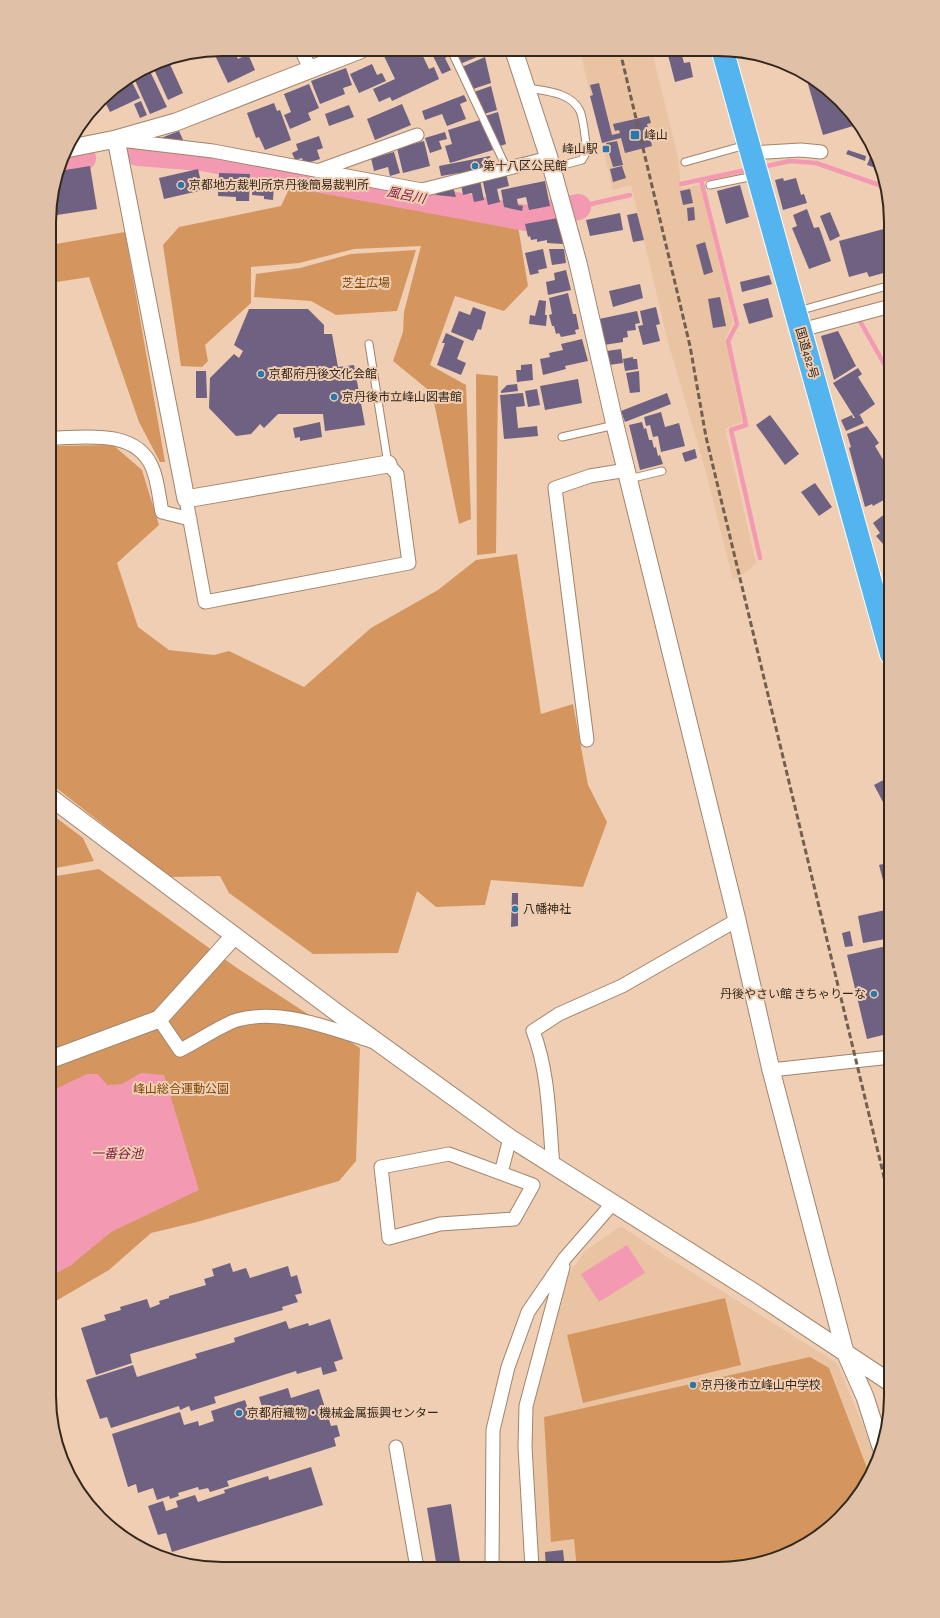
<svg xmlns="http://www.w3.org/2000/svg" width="940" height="1618" font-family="'Alegreya Sans','Noto Sans JP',sans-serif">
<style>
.built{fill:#e9c3a2}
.green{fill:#d4965e}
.water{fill:#f399b2}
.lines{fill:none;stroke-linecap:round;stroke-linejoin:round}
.stream{stroke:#f399b2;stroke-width:4.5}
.river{stroke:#f399b2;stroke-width:26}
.building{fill:#6e6181}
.service-casing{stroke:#a2846b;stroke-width:9}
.minor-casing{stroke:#a2846b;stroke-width:15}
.tertiary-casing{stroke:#a2846b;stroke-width:19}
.trunk-casing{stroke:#fff;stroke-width:24}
.service{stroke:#fff;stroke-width:7}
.minor{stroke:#fff;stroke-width:13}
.tertiary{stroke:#fff;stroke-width:17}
.trunk{stroke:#54b4ef;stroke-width:22}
.rail{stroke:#725f4f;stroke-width:3;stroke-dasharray:6 3;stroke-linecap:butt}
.poi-dot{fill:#2b77aa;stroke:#efceb3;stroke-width:1.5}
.labels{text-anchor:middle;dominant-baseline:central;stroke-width:4;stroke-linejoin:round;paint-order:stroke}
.poi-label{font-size:12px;fill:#34281d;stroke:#efceb3;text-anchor:start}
.park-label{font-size:12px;fill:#7e4807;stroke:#efceb3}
.street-label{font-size:12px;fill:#34281d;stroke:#efceb3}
.water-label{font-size:13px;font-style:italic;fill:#811f45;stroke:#efceb3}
.rim{fill:none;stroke:#34281d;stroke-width:2}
</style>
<rect width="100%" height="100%" fill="#efceb3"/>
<path class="built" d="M580 51 652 52 678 157 681 189 700 185 733 322 725 339 742 422 725 429 756 563 746 572 733 580 706 472 668 342 631 185 613 190Z
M621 1226 661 1253 837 1363 878 1462 855 1502 814 1540 774 1560 718 1569 539 1568 531 1445 533 1406 569 1274 585 1251Z"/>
<path class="green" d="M291 185 518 226 528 286 504 311 455 296 430 365 466 385 471 519 459 524 432 393 393 361 403 332 404 312 421 246 354 249 299 263 251 267V303L205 345 208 361 202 367 181 366 163 245 179 227 281 206Z
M125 232 165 462H160L139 422 89 277 50 283V245Z
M416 250 397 311 336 315 311 301 254 297 256 274 300 268 351 254Z
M476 374 498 376 496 553 477 555Z
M113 445 142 470 159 525 117 563 138 627 169 650 214 655 229 651 304 687 371 628 438 590 476 560 517 554 541 714 573 704 588 785 607 822 583 887 491 880 485 905 436 907 417 891 398 953 313 954 229 893 220 876 170 877 50 783V446Z
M50 813 83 838 94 861 50 869Z
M99 869 237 968 360 1048 356 1161 339 1181 197 1222 151 1233 109 1270 49 1305 50 877Z
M725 1298 741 1365 583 1403 567 1335Z
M810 1357 829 1368 870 1476 855 1502 814 1540 774 1560 718 1569H577L574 1539 551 1542 544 1417Z"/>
<path class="water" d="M141 1073 164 1075 199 1190 111 1232 70 1266 49 1277V1092L87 1074H98L107 1085 122 1084Z
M627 1245 645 1273 599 1302 581 1274Z"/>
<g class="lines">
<path class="stream" d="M762 167 790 161 816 163 885 187
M701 180 737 324 728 341 746 425 731 430 760 558
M681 184 751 169
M578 207 630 195
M861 323 891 376"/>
<path class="river" d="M138 153 202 158 526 218 578 207
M62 162 83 158"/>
</g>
<path class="building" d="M222 49H233L238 59 248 54 255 70 228 83 213 51Z
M393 50H420L429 69 434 67 439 79 392 101 390 97 379 102 373 89 395 79 383 54Z
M430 50H446L449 56 445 58 451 70 442 74Z
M455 50 483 51 484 54 460 64Z
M681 52 684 63 690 62 693 77 675 82 668 55Z
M485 57 491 83 473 89 462 67Z
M168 60 183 93 168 100 152 65Z
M372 64 377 75 382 73 386 81 359 93 350 74Z
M148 67 167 107 150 114 133 76Z
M346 68 352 85 343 88 345 94 320 104 311 81Z
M805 74 832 92 860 124 823 135Z
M130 78 140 98 110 112 103 98 108 92Z
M599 83 612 135 620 133 619 130 615 131 613 124 649 116 651 123 647 124 652 146 625 153 621 138 602 143 590 96 593 95 590 85Z
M309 84 319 108 308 113 311 120 290 129 284 115 291 112 284 94Z
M491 86 497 110 484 114 474 92Z
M464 95 467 101 460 104 466 119 447 126 442 114 425 120 422 111Z
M141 101 147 115 140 118 134 104Z
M274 103 277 111 280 110 291 140 265 150 259 137 256 138 247 113Z
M402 104 411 125 375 140 367 119Z
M349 105 354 117 329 126 325 114Z
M498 112 506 144 500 146 485 116Z
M480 120 493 150 450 163 445 146 452 144 448 130Z
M179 131 184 142 162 140 161 138Z
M445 132 447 139 439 141 442 149 430 153 425 138Z
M319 136 323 148 317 150 320 159 304 164 302 158 295 160 292 153 298 150 296 144Z
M424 141 430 166 403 173 397 148Z
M617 141 623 165 613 167 606 143Z
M848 150 866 156 865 161 846 154Z
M394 152 400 173 390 176 388 167 374 171 371 158Z
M872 152 876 154 882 170 867 165Z
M490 156 493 169 460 176 459 173 441 176 439 166Z
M90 166 97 209 50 216V199L59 171Z
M622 166 626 178 613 182 610 169Z
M198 169 203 190 164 199 159 178Z
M219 173 250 174 249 201H236V197L218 196Z
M506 173 509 186 497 189 500 202 488 205 482 178Z
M783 178 784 181 796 178 801 195 804 194 807 203 783 210 775 180Z
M480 180 484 200 474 202 472 193 463 195 461 184Z
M545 181 550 206 529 210 526 197 517 199 518 205 523 206 522 211 504 207 501 190Z
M253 184 274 186 273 200 264 199V196L252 195Z
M740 185 749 217 726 224 717 191Z
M453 187 456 197 436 195V192Z
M690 189 693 203 683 205 680 191Z
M694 207 695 220 688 221 687 208Z
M807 209 814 228 819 227 831 261 809 269 792 228 797 226 793 215Z
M830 212 840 236 830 241 820 216Z
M620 213 623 230 590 236 586 220Z
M637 213 644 240 633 242 627 215Z
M558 218 563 244 547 243V240L537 242V239L531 240 530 236 528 237 525 224Z
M891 227V271L869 277 867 272 849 277 839 241Z
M705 242 713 272 704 275 696 245Z
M543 249 547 268 538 270 539 273 530 275 525 253Z
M549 249H564L566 263 552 265Z
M566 270 571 290 548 295 546 282 555 280 554 273Z
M769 275 772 284 742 292 740 282Z
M640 284 643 298 613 307 609 291Z
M568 293 573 314H576L579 329 575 330 576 334 561 337 559 333 556 334 554 326H552L549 315 552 314 549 298Z
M720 297 726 326 713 328 708 299Z
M768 298 773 317 749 324 743 304Z
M539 300 546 301 545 315H547L546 326 529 324 530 315 535 316Z
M473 307 486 312 481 330 478 329 473 341 451 332 459 311 470 315Z
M656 307 660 324 656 325 660 341 643 345 638 326 643 325 640 311Z
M249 309H308L324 325V334H332L338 367 354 365 365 425 325 431 323 414H278L264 428 260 424 251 434 236 436 209 408 210 378 234 354 239 358 243 351 234 345Z
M637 311 640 323 635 324 636 330 627 331 628 337 623 338V342L604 345 599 319Z
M838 331 856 366 834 380 821 336Z
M446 333 464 341 457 359 466 363 461 375 437 365 445 343H442Z
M582 339 588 361 565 366 566 369 543 375 540 359 550 357 549 353 563 350 561 344Z
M621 349 623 363 609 365 607 351Z
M633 357V359H637L638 369 625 371 623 359Z
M532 364 533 380 517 382 516 370H521V365Z
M858 368 862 374 858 377 875 404 855 418 833 383Z
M196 371H206L207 398H196Z
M639 371 640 392 630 393 626 373Z
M578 379 582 403 545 410 540 386Z
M517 384 518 391 501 393V391L507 385Z
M537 389 540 405 528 407 525 391Z
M523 393 525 406 516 407 518 428 537 426 538 436 504 439 500 395Z
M667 393 671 404 625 422 621 411Z
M661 412 665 427 679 423 685 446 661 452 658 436 653 437 650 425 646 426 644 417Z
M770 415 799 454 785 465 756 425Z
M852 415 853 418 860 415 864 423 846 431 841 420Z
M320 422 322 437 300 441V437L295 438 293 428Z
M642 422 644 429 646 428 649 440H652L654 448 656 447 658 456 660 455 663 464 640 470 629 425Z
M867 426 879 443 875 446 891 473V496L873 506 872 504 865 507 849 448 851 447 847 434Z
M695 449 697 458 685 462 682 453Z
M815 483 832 507 819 516 801 492Z
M886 513 891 520V553L876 536 880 533 873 523Z
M891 776V798L883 802 874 785Z
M891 862V882L884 884 879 865Z
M512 893H518V926L511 927Z
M890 909 891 938 863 943 858 916Z
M850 931 853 946 845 947 842 933Z
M891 945V1033L867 1039 847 955Z
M230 1263 233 1272 246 1268 250 1278 288 1266 291 1277 297 1275 302 1293 295 1295 298 1302 282 1307 283 1310 130 1354 132 1363 96 1375 81 1328 106 1320 104 1315 121 1310 120 1307 147 1299 150 1308 160 1304 159 1301 169 1298V1296L206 1285 204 1279 214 1276 212 1269Z
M330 1319 343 1359 334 1362 337 1371 323 1375 321 1367 297 1374 296 1371 214 1397 216 1403 191 1411 189 1406 180 1410 179 1406 111 1428 107 1417 100 1419 86 1380 133 1365 137 1377 197 1358 195 1354 235 1342 234 1338 286 1321 289 1329 308 1323 309 1326Z
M288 1388 291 1398 319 1389 331 1426 337 1425 340 1436 334 1438 336 1446 227 1481 229 1486 210 1492 208 1488 199 1490 198 1487 178 1493 179 1496 170 1499 169 1496 157 1500 153 1488 138 1493 136 1484 128 1487 112 1434 180 1412 184 1425 198 1421 199 1426 214 1421 211 1411 245 1400 249 1412 262 1407 259 1397Z
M311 1467 323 1505 172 1552 166 1533 158 1535 148 1506 163 1501 166 1511 178 1507 176 1501 195 1495 198 1502 225 1493 224 1490 268 1476 269 1480Z
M451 1504 461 1568H437L427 1508Z
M563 1550 565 1569 546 1568 545 1552Z"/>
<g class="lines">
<defs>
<path id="service" d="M451 50 507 169
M528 88C545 91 571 92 580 111 584 120 585 140 587 151L582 160 552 168
M685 162 746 145
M710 185 754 176
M798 311 891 285
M369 344 388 464
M562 437 615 425
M629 479 662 471"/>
<path id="minor" d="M301 49 310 69
M120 140 213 151 422 190 549 158
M751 153 801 150 821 152
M320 170 417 135
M801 330 891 306
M50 438C84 438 135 428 152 467 158 480 159 498 162 512L190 519
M186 499 205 602 409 563 397 474 388 464
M587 740 555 488 590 476 627 470
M159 1019 180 1050C195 1043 223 1024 237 1020 281 1008 329 1028 371 1041
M771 1070 891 1057
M449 1154 533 1185 514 1219 440 1224 389 1238 381 1167Z
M553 1166C549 1121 549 1072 533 1031L559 1014 622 986 737 920
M501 1173 510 1138
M396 1447 417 1568
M492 1568 493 1430 508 1367 528 1312 565 1258 613 1203
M532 1568 525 1447 526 1406 563 1267"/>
<path id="tertiary" d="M514 51 549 158 578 263 615 425 737 920 771 1070 845 1352 865 1397 881 1447
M116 139 186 499 388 464
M66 149 116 139 176 122 360 50
M50 797 340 1015 510 1138 755 1293 891 1383
M49 1060 159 1019 234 936"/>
<path id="trunk" d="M723 52 891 654"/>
</defs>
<use href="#service" class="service-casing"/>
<use href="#minor" class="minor-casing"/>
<use href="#tertiary" class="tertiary-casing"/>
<use href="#trunk" class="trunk-casing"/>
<use href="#service" class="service"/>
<use href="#minor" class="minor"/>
<use href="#tertiary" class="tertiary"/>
<use href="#trunk" class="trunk"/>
<path class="rail" d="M620 51 690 346 706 437 891 1206"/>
</g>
<g class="poi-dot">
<rect x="630" y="130" width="10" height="10" rx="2"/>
<rect x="602" y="145" width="8" height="8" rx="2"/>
<circle cx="475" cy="166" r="4"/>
<circle cx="181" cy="185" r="4"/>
<circle cx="261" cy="374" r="4"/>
<circle cx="334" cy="397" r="4"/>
<circle cx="515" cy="909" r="4"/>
<circle cx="874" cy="994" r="4"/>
<circle cx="693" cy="1385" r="4"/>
<circle cx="239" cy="1413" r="4"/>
</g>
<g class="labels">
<g class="poi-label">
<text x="644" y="135">峰山</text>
<text x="598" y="149" text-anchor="end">峰山駅</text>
<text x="483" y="166">第十八区公民館</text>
<text x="189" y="185">京都地方裁判所京丹後簡易裁判所</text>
<text x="269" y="374">京都府丹後文化会館</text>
<text x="342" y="397">京丹後市立峰山図書館</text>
<text x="523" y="909">八幡神社</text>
<text x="866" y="994" text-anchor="end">丹後やさい館 きちゃりーな</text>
<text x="701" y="1385">京丹後市立峰山中学校</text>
<text x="247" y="1413">京都府織物・機械金属振興センター</text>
</g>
<g class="park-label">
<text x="366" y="283">芝生広場</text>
<text x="181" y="1089">峰山総合運動公園</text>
</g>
<g class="street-label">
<text transform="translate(807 353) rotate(74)">国道482号</text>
</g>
<g class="water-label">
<text transform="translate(406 196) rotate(11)">風呂川</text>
<text x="117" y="1154">一番谷池</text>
</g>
</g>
<path d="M0 0H940V1618H0ZM222 56H718A166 166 0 0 1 884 222V1396A166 166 0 0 1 718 1562H222A166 166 0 0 1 56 1396V222A166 166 0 0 1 222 56Z" fill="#e0c1a7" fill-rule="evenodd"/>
<path class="rim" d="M222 56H718A166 166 0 0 1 884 222V1396A166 166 0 0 1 718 1562H222A166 166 0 0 1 56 1396V222A166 166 0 0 1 222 56Z"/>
</svg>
